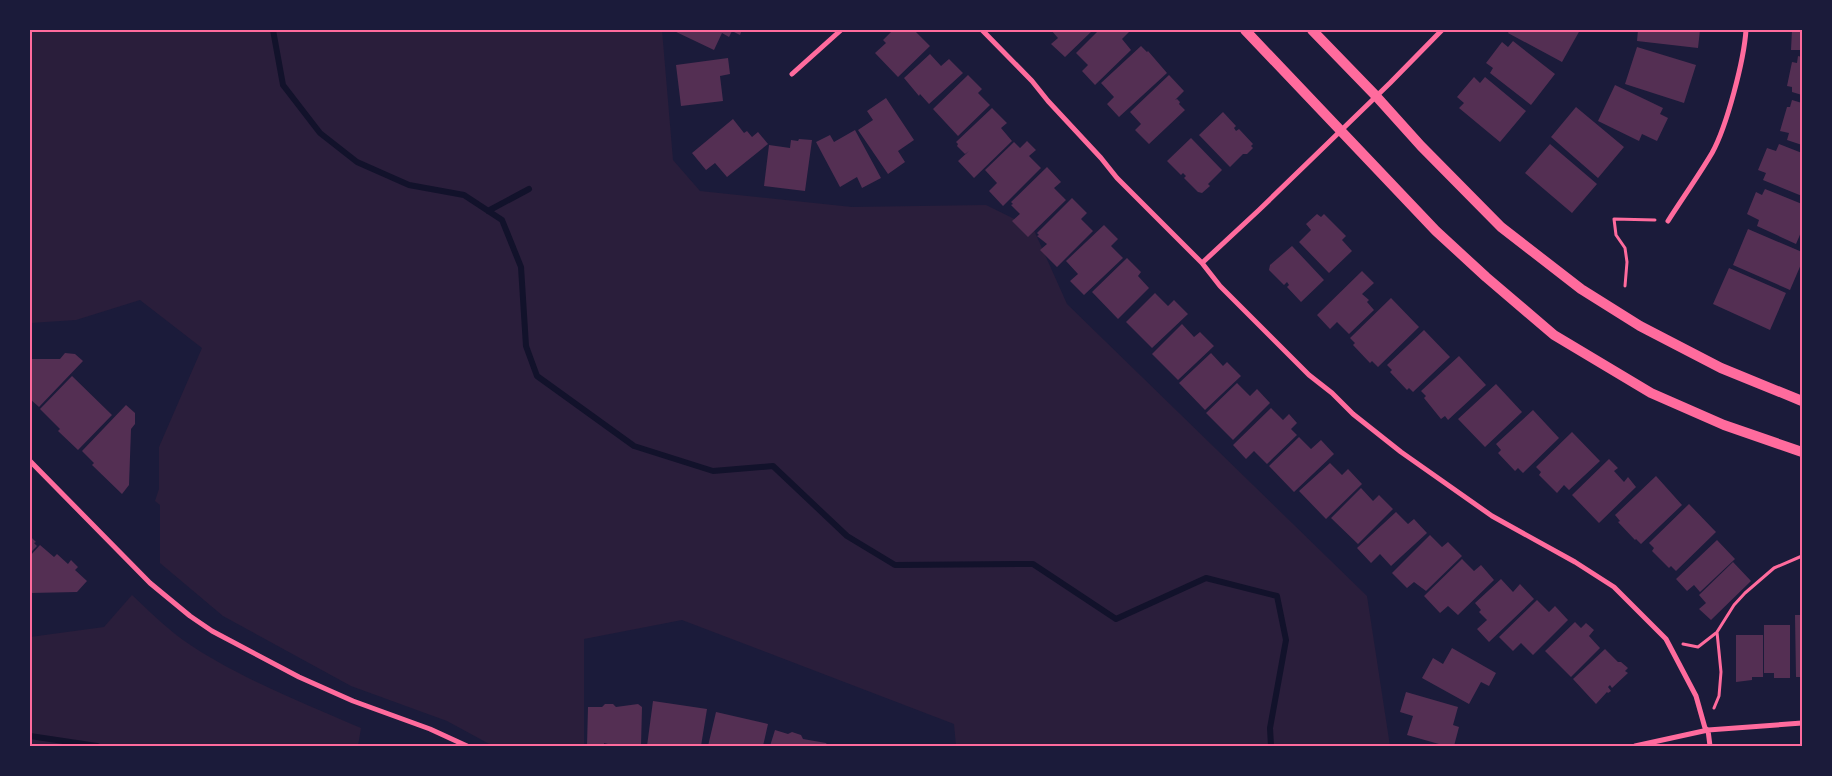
<svg xmlns="http://www.w3.org/2000/svg" width="1832" height="776" font-family="Figtree,sans-serif">
<style>
.green{fill:#2a1e3b}
.lines{fill:none;stroke-linecap:round;stroke-linejoin:round}
.stream{stroke:#12122b;stroke-width:6}
.building{fill:#542f53}
.path{stroke:#ff6b9d;stroke-width:3}
.minor{stroke:#ff6b9d;stroke-width:5}
.secondary{stroke:#ff6b9d;stroke-width:10}
.neatline{fill:none;stroke:#ff6b9d;stroke-width:2}
</style>
<rect width="100%" height="100%" fill="#1b1b3a"/>
<path class="green" d="M30 30H662L673 160 700 191 852 207 986 205 1033 228 1067 304 1367 596 1390 746H956L954 724 682 620 584 639V746H493L447 721 351 686 223 616 160 563V505L155 501 159 489V447L202 348 140 300 76 320 30 323Z
M132 595C148 610 165 627 183 640 236 677 302 702 361 728L358 746H30V637L104 627Z"/>
<g class="lines">
<path class="stream" d="M273 30 283 85 320 133 357 162 409 185 464 195 502 220 521 267 526 346 537 376 634 446 713 471 773 466 847 536 895 565 1033 564 1116 619 1206 578 1277 596 1286 640 1270 728 1271 746
M488 211 529 189
M30 736 97 746"/>
</g>
<path class="building" d="M672 30H742L740 35 732 31 729 37 722 33 714 50Z
M893 30H916L915 31 930 46 898 77 875 53 886 43 883 40Z
M1051 30H1093L1065 57 1051 44 1058 38Z
M1099 30H1129L1130 31 1122 39 1131 50 1095 85 1082 71 1088 65 1076 53Z
M1510 30H1580L1562 62 1508 33Z
M1638 30H1700L1698 48 1637 41Z
M1792 30H1802V50H1791Z
M1513 41 1555 74 1531 105 1490 73 1493 68 1486 63 1502 42 1508 47Z
M1141 46 1147 52 1148 51 1167 73 1119 117 1107 104 1114 97 1101 83Z
M1637 47 1696 65 1684 103 1625 84Z
M930 54 941 66 949 59 963 73 929 104 920 94 919 96 904 78Z
M1798 56 1802 57V95L1792 92V87L1787 86 1792 62 1797 63Z
M728 58 730 74 720 76 723 101 681 106 676 65Z
M968 75 982 89 978 93 990 105 958 136 933 109Z
M1169 75 1184 91 1175 100 1177 99 1180 102 1179 104 1185 110 1149 144 1135 130 1141 124 1130 112Z
M1474 77 1480 83 1485 77 1526 111 1500 142 1459 108 1464 103 1457 97Z
M1615 85 1663 108 1660 114 1668 118 1657 141 1642 134 1639 141 1598 121Z
M886 98 914 140 898 151 905 162 888 174 858 130 873 120 867 111Z
M1792 100 1802 103V145L1787 140 1789 133 1780 131 1787 107H1790Z
M1576 107 1624 147 1598 178 1551 137Z
M992 108 1007 123 1001 128 1012 141 974 178 958 161 969 151 965 154 957 146 958 144 956 142Z
M1223 112 1236 126 1234 128 1236 131 1239 129 1253 144 1251 146 1253 148 1247 154H1243L1230 167 1199 135Z
M733 119 744 133 747 131 752 137 758 132 768 144 727 177 715 163 706 170 692 153Z
M855 130 881 178 862 188 857 177 840 187 816 142 830 135 834 142Z
M1191 138 1222 170 1208 184 1210 186 1202 193 1198 192 1184 178 1186 176 1183 173 1181 175 1167 161Z
M799 139 812 140 805 191 764 186 769 145 790 148 791 140 798 141Z
M1027 141 1036 150 1029 156 1041 168 1003 206 989 191 997 183 985 170 1014 142 1020 148Z
M1550 144 1597 184 1572 213 1525 173Z
M1779 144 1802 153V196L1763 180 1766 173 1758 170 1767 148 1776 151Z
M1047 167 1061 182 1054 188 1066 200 1028 237 1012 221 1021 213 1020 214 1011 205 1013 204 1011 202Z
M1765 189 1802 204V230L1796 244 1757 226 1759 220 1747 214 1756 192 1762 195Z
M1072 198 1087 213 1081 219 1093 231 1057 267 1040 250 1047 244 1037 236 1039 235 1037 233Z
M1317 214 1321 217 1324 214 1346 236 1342 240 1352 251 1329 273 1299 242 1311 230 1306 224Z
M1104 225 1118 239 1111 246 1123 258 1084 295 1070 281 1078 274 1066 261Z
M1748 229 1802 252V262L1790 290 1733 265Z
M1292 246 1324 280 1301 302 1287 287 1289 285 1287 282 1284 285 1269 270 1270 265Z
M1127 258 1141 272 1138 276 1149 288 1118 319 1092 292Z
M1729 268 1786 293 1770 330 1713 304Z
M1362 271 1374 283 1362 294 1369 300 1367 302 1374 310 1349 334 1337 322 1330 329 1317 315Z
M1155 293 1168 306 1174 300 1188 314 1152 348 1126 322Z
M1391 298 1419 327 1378 367 1372 361 1370 363 1353 345 1355 343 1350 338Z
M1182 324 1194 337 1200 332 1214 346 1178 380 1152 354Z
M1424 330 1450 357 1413 392 1409 388 1407 390 1390 372 1392 370 1387 365Z
M65 353 75 354 83 361 39 407 30 399V359H60Z
M1211 353 1223 366 1227 362 1241 376 1205 410 1179 383Z
M1459 356 1486 385 1448 420 1445 416 1441 419 1424 398 1426 396 1421 391Z
M72 376 112 415 78 450 58 431 60 429 40 409Z
M1237 383 1250 396 1257 389 1270 403 1233 440 1206 413Z
M1496 384 1522 412 1485 447 1458 419Z
M126 405 135 413V424L131 429 129 485 122 494 92 465 94 463 82 451Z
M1271 408 1283 420 1289 414 1297 423 1291 429 1297 435 1267 464 1254 451 1246 459 1233 445Z
M1533 410 1559 438 1523 473 1518 468 1515 471 1498 453 1501 450 1496 444Z
M1572 432 1600 461 1569 490 1564 485 1557 493 1539 475 1541 472 1536 467Z
M1299 437 1311 449 1321 440 1334 454 1294 492 1269 466Z
M1609 459 1618 468 1614 471 1624 482 1628 477 1636 487 1599 523 1572 495Z
M1330 463 1342 475 1348 469 1362 484 1326 519 1299 491Z
M1656 476 1682 505 1641 544 1636 539 1635 540 1618 522 1620 521 1615 515Z
M1361 488 1373 501 1379 495 1393 509 1358 544 1331 518Z
M1689 504 1716 532 1676 571 1671 566 1669 568 1652 551 1654 548 1649 543Z
M1396 512 1408 524 1414 519 1427 533 1391 566 1380 554 1371 563 1357 548Z
M1430 535 1442 547 1448 542 1462 556 1426 591 1414 582 1407 588 1392 573Z
M30 536 36 542 34 543 37 546 30 553Z
M1717 540 1735 559 1700 592 1694 585 1687 591 1676 579Z
M40 545 54 557 57 554 68 564 71 560 78 567 75 570 87 581 77 592 30 593V556Z
M1462 559 1474 571 1481 565 1494 580 1458 615 1448 606 1440 613 1424 596Z
M1733 562 1751 581 1711 620 1699 609 1706 603 1699 595Z
M1501 579 1513 592 1520 584 1534 599 1489 642 1477 629 1487 620 1479 612 1481 610 1475 603Z
M1537 600 1549 612 1555 606 1568 620 1533 655 1521 643 1513 651 1499 637Z
M1795 615H1802V677H1796Z
M1575 622 1581 628 1586 623 1594 630 1589 636 1600 648 1571 677 1545 651Z
M1764 625H1790V678H1774V673H1764Z
M1736 635H1763V677H1752V680L1736 682Z
M1452 648 1496 673 1489 686 1481 682 1469 704 1422 678 1433 658 1443 664Z
M1605 649 1618 662H1621L1628 668 1625 671 1628 673 1612 688 1610 685 1608 687 1611 691 1608 693 1607 692 1596 704 1573 679Z
M1406 692 1458 707 1453 725 1459 727 1454 746H1446L1407 735 1413 716 1400 712Z
M653 701 707 709 701 746H647Z
M605 704H613L616 707 638 704 642 707 641 746H607L608 744 604 743V746H587L588 707H602Z
M716 712 768 724 763 746H708Z
M775 730 788 734 792 732 801 735 803 739 826 743 828 746H770Z"/>
<g class="lines">
<path class="path" d="M1625 286 1627 262 1625 248 1616 235 1614 219 1655 220
M1683 644 1698 647 1716 633
M1714 708 1719 696 1721 672 1717 632 1734 605 1745 593 1774 568 1802 556"/>
<path class="minor" d="M982 30 1032 81 1048 101 1101 158 1117 178 1202 263 1220 286 1309 375 1332 393 1353 414 1401 452 1492 516 1575 562 1614 587 1666 639 1696 696 1705 728 1708 730 1710 746
M792 74 841 30
M1668 221C1682 199 1699 175 1712 153 1727 126 1744 60 1746 30
M1202 263 1259 210 1390 83 1442 30
M30 461 150 583 190 616 212 631 299 677 353 701 430 729 467 746
M1635 746 1708 730 1802 723"/>
<path class="secondary" d="M1245 30 1436 231 1486 277 1554 335 1651 393 1724 425 1802 452
M1312 30 1376 96 1421 146 1501 227 1581 289 1640 326 1721 368 1802 401"/>
</g>
<rect width="1832" height="776" fill="none" stroke="#1b1b3a" stroke-width="62"/>
<rect x="31" y="31" width="1770" height="714" class="neatline"/>
</svg>
